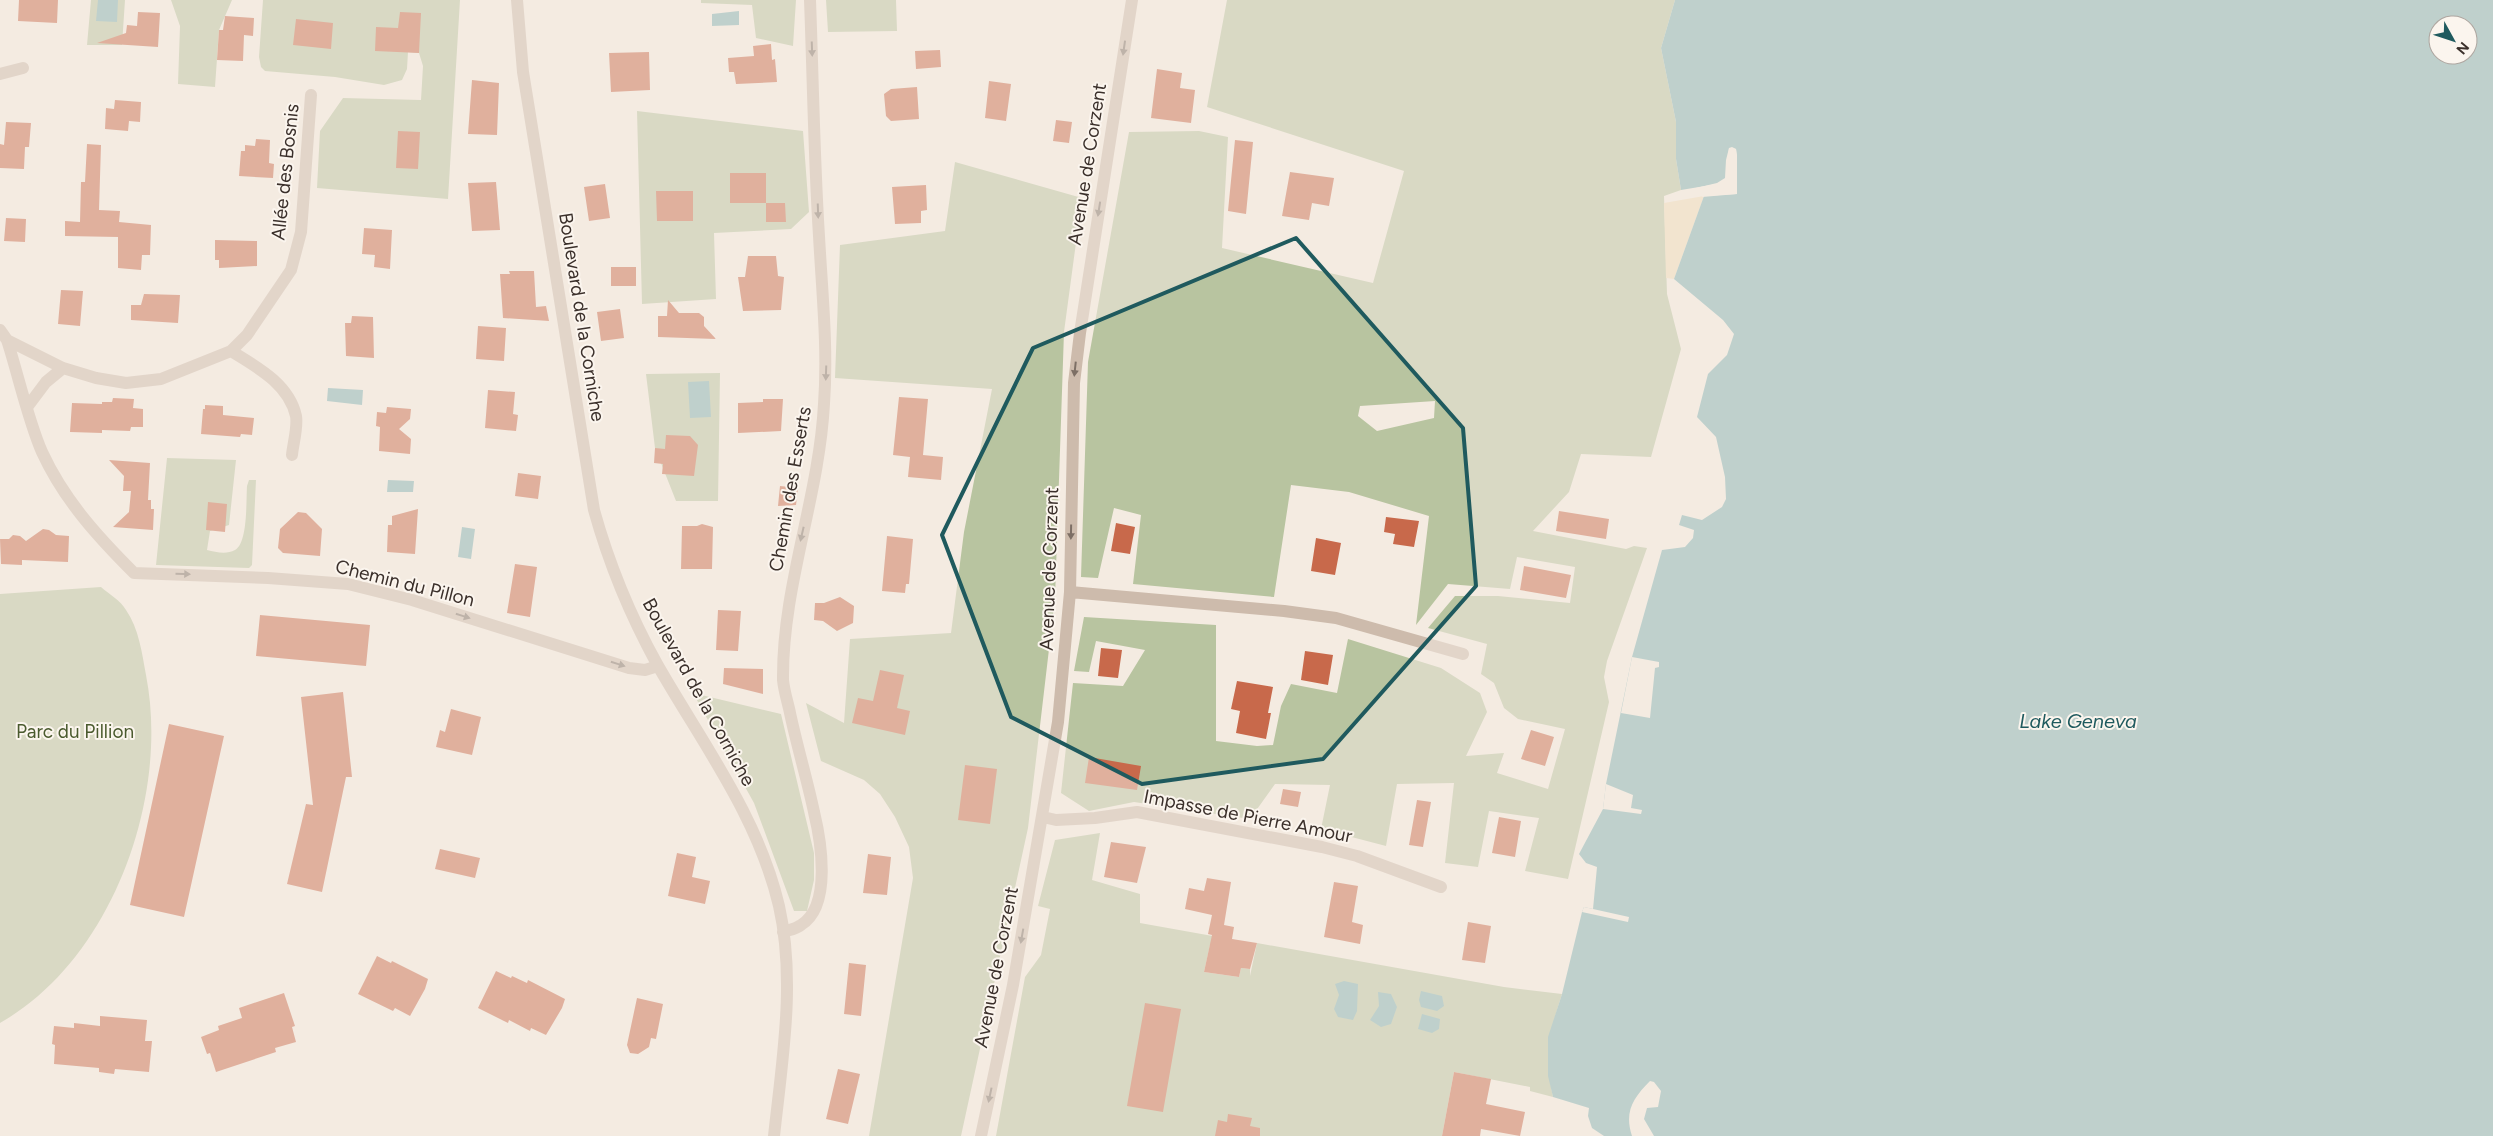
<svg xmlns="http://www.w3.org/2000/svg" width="2493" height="1136" font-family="Figtree,sans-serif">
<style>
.green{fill:#b8c4a0;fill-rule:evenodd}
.sand{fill:#efdcb8}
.water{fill:#7fb0b2;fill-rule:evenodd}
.pier{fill:#f4ebe1}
.building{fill:#c8694b}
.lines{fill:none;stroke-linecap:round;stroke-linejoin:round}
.minor{stroke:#cdbbac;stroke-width:12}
.oneway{fill:#7d6f65}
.marked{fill:none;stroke:#1f5a5e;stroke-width:4;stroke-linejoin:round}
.labels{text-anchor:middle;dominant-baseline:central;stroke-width:4;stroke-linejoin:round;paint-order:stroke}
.street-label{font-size:19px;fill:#3b302b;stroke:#fbf5ee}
.park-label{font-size:19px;fill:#4a5a2e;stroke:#fbf5ee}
.water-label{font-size:20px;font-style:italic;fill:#1f5a5e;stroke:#fbf5ee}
</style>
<rect width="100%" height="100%" fill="#f4ebe1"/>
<path class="green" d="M91 0H125L122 45H87Z
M171 0H232L219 30 215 87 178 84 180 26Z
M263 0H460L448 199 317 188 320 131 343 98 421 100 423 66 419 53 408 52 407 69 402 80 384 85 335 77 265 71 261 67 259 57Z
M701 0H796L793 46 756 38 752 5 701 3Z
M826 0H896L897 31 828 32Z
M1227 0H1675L1661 48 1676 122V159L1681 190 1664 196 1667 294 1681 349 1651 457 1581 454 1569 492 1533 531 1626 549 1634 546 1647 548 1607 661 1604 677 1609 702 1568 879 1525 871 1539 818 1489 811 1478 867 1445 863 1454 783 1397 784 1386 846 1321 829 1330 785 1275 784 1250 819 1134 802 1089 811 1061 793 1073 683 1123 686 1145 650 1096 641 1089 672 1074 671 1084 617 1216 625V741L1257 746 1273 745 1281 706 1291 684 1337 693 1348 639 1441 668 1480 693 1487 712 1466 756 1504 753 1497 773 1548 789 1565 729 1518 719 1504 708 1494 683 1481 674 1487 644 1428 628 1455 596H1498L1570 603 1575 567 1517 557 1510 589 1448 584 1416 625 1429 516 1349 492 1291 485 1274 597 1133 584 1141 515 1114 508 1098 578 1081 577 1088 362 1129 132 1199 131 1228 137 1222 248 1373 283 1404 171 1207 107ZM1435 401 1434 418 1377 431 1358 416 1360 406Z
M637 111 803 131 809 212 791 229 714 233 716 299 642 304Z
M955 162 1082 198 1064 332 1055 598 1028 828 961 1136H869L913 878 909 847 895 817 880 794 864 780 821 761 806 703 844 723 850 639 951 633 964 532 992 389 835 378 840 245 945 231Z
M720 373 718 501H676L655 448 646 374Z
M167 458 236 460 229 525 210 531 207 550C216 552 226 555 235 550 248 543 246 501 247 486L249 480H256L252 565 249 568 156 565Z
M101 587C109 594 121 601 126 610 139 629 142 653 146 675 170 797 112 960 0 1023V594Z
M693 693 781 714 814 853V880L807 911H794L754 803Z
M1100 833 1092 880 1140 894V923L1235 940 1219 946 1210 945 1204 972 1239 977 1241 968 1250 969V976L1257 943 1504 987 1562 994C1549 1035 1544 1054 1553 1097L1530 1091V1087L1454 1072 1442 1136H996L1025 977 1041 955 1050 909 1038 906 1055 840Z"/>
<path class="sand" d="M1704 196 1674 279 1666 278 1664 203Z"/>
<path class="water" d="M98 0H118L117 22 96 21Z
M1675 0H2493V1136H1654L1644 1119 1647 1108 1658 1107 1661 1091 1654 1082 1650 1081C1633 1098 1624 1112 1632 1136H1604L1592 1128 1588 1116 1589 1108 1553 1097 1548 1076V1037L1562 994 1582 912 1584 907 1593 909 1597 867 1586 863 1579 854 1603 809 1606 784 1632 657 1662 550 1685 547 1693 538 1694 530 1679 525 1682 515 1702 520 1722 507 1726 499 1725 477 1716 437 1697 417 1708 374 1727 355 1734 334 1723 320 1674 279 1704 196 1737 194C1735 179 1738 164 1736 149L1729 148 1726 179 1717 184 1681 190 1676 159V122L1661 48ZM2438 25H2468V55H2438Z
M739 11V25L712 26V14Z
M709 381 711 417 690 418 688 382Z
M328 388 363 390 362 405 327 401Z
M388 480 414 481 413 492H387Z
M462 527 475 529 471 559 458 557Z
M1344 981 1358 984 1357 1011 1353 1020 1338 1017 1334 1009 1339 995 1335 984Z
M1421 991 1442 996 1444 1006 1437 1011 1421 1007 1419 1000Z
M1378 992 1391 994 1397 1007 1391 1024 1381 1027 1370 1020 1379 1006Z
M1422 1014 1440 1019 1439 1029 1432 1033 1418 1029Z"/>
<path class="pier" d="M1732 147 1736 149 1737 155V194L1702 197 1704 193 1734 192 1733 181 1736 169 1732 150 1729 160 1727 181 1717 186 1679 192 1717 183 1725 178 1726 160 1729 148Z
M1632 657 1659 662V667L1655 668 1650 718 1621 713Z
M1606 784 1633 795 1631 808 1642 810 1641 814 1603 809Z
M1584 907 1629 917 1628 922 1582 912Z"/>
<path class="building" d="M19 0H58L57 23 18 21Z
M138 12 160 13 158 47 97 43 126 33 127 25 137 26Z
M400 12 421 13 419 53 375 51 376 27 398 28Z
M225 16 254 18 253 36 244 35 243 61 217 60 219 30H223Z
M296 19 333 23 331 49 293 45Z
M771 44 772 60 775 59 777 82 736 84 734 72H729L728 58 754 56 753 46Z
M940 50 941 67 916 69 915 51Z
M649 52 650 90 611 92 609 53Z
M1157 69 1182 73 1180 88 1195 90 1191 123 1151 118Z
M472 80 499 83 497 135 468 134Z
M989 81 1011 84 1006 121 985 118Z
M917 87 919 119 891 121 886 116 884 94 891 89Z
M115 100 141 102 140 122 129 121 128 131 105 129 106 108 114 109Z
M1056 120 1072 122 1069 143 1053 141Z
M6 122 31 123 29 147H25L24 169 0 168V144L4 145Z
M398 131 420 132 418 169 396 168Z
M256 139 270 140 269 163 274 164 273 178 239 176 241 151H245V145L255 146Z
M1235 140 1253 142 1246 214 1228 211Z
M87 144 101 145 99 210 120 211 119 222 151 225 150 255H142L141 270 118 268V237L65 236V221L80 222 81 182H85Z
M1290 172 1334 178 1329 206 1312 203 1309 220 1282 216Z
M730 173H766V203H730Z
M496 182 500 230 472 231 468 183Z
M605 184 610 218 589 221 584 187Z
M926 185 927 210 921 211V223L895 224 892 187Z
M656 191H693V221H657Z
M766 203H785L786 222H766Z
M6 218 26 219 25 242 4 241Z
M364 228 392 230 390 269 374 267 375 255 362 254Z
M215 240 257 241V266L219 268V260H215Z
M748 256H776L778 276 784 277 781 310 743 311 738 277H745Z
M611 267H636V286H611Z
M509 271H534L536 307 546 306 549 321 503 318 500 274H510Z
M61 290 83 291 80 326 58 324Z
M144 294 180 295 178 323 131 320V305H141Z
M668 300 679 313H699L704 317V326L716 339 658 337V316H667Z
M620 309 624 338 601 341 597 312Z
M352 316 373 317 374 358 346 356 345 323H351Z
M478 326 506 328 504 361 476 359Z
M488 390 515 392 513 414 518 415 516 431 485 428Z
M899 397 928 399 923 455 943 457 941 480 908 477 910 457 893 455Z
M113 398 134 399 133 408 143 409V427H131L130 431 102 430V433L70 432 72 403 102 404V402H112Z
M763 399H783L781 431 738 433V403L763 402Z
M205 405 223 406V415L254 418 252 435 241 434 240 437 201 434 203 409H205Z
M387 407 411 409 410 419 399 429 411 439 410 454 379 451 380 427 376 426 377 412 386 413Z
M666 435 690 436 698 445 694 476 662 474 663 464 654 463 655 448 665 449Z
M109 460 150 463 148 500H151V509H154L153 530 113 527 129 512 131 491H123L124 476Z
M518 473 541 476 538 499 515 496Z
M780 486 798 488 796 505 778 506Z
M208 502 227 504 225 532 206 530Z
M418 509 415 554 387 552 388 525H392V516Z
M1559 511 1609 519 1606 539 1556 531Z
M298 512 306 513 322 529 320 556 283 553 278 548 280 529Z
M1386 517 1419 521 1414 547 1393 544 1395 534 1384 532Z
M1116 523 1135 527 1130 554 1111 551Z
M702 524 713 527 712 569H681L682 526H697Z
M43 529 49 530 56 535 69 536 68 562 22 560V565L1 564 0 539H9L13 535 20 536 26 541Z
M887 536 913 539 909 584H906L905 593 882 591Z
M1316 538 1341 543 1335 575 1311 571Z
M515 564 537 567 530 617 507 613Z
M1524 566 1571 575 1566 598 1520 590Z
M840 597 854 606 853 623 837 631 823 621 814 620 815 603H824Z
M718 610 741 611 738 651 716 650Z
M260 615 370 625 366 666 256 656Z
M1101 648 1122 650 1118 678 1098 676Z
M1305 651 1333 655 1328 685 1301 680Z
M724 668 763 669V694L723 684Z
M880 670 904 675 897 708 910 711 905 735 852 723 858 698 873 701Z
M1237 681 1273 687 1268 713H1271L1266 739 1236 733 1240 711 1231 709Z
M343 692 352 777H346L322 892 287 884 306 804 313 805 301 697Z
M451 709 481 717 472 755 436 747 440 730 445 732Z
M169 724 224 736 184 917 130 905Z
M1531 730 1554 737 1545 766 1521 759Z
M1089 757 1141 766 1137 790 1085 783Z
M965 765 997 769 990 824 958 820Z
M1283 789 1301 792 1298 807 1280 804Z
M1417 800 1431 802 1423 847 1409 845Z
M1499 817 1521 821 1515 857 1492 853Z
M1111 842 1146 847 1137 883 1104 877Z
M440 849 480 858 475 878 435 869Z
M677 853 696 857 692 877 710 881 705 904 668 896Z
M868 854 891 857 887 895 863 893Z
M1207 878 1231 882 1224 925 1234 927 1232 939 1257 943 1250 969 1241 968 1239 977 1204 972 1212 935 1208 934 1212 915 1185 909 1189 888 1204 891Z
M1334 882 1358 886 1352 922 1363 925 1360 944 1324 937Z
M1468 922 1491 926 1485 963 1462 960Z
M377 956 391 963 392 961 428 979 425 989 410 1016 395 1008 393 1011 358 994Z
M849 963 866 965 861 1016 844 1014Z
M496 971 511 978 512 976 527 983 528 980 565 999 562 1008 546 1035 531 1028 530 1031 509 1020 508 1023 478 1008Z
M284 993 295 1026 292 1027 296 1042 275 1048 276 1052 216 1072 210 1053 207 1054 201 1037 219 1030 218 1026 242 1018 239 1008Z
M637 998 663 1004 656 1039 651 1038 649 1047 638 1054 630 1053 627 1045Z
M1145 1003 1181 1009 1163 1112 1127 1106Z
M100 1016 147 1020 145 1041H152L149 1072 115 1069 114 1074 99 1072V1068L54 1064 55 1045 52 1044 54 1026 74 1028V1023L100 1026Z
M838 1069 860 1074 848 1124 826 1119Z
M1454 1072 1491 1079 1486 1104 1525 1112 1520 1136 1481 1129 1480 1136H1442Z
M1228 1114 1252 1118 1250 1126 1260 1128V1136H1215L1218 1120 1227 1122Z"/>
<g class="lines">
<path class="minor" d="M517 0 523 72 594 510C609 564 630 615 657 664 702 743 758 816 779 906 796 981 782 1061 774 1136
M0 74 23 68
M0 330 7 340 63 368 96 378 126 383 161 379 231 351 247 335 291 270 301 232 311 95
M7 340C18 374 28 420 42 452 64 500 98 537 134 573L268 578 348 584 412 600 629 668 645 670 658 666
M231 351C257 367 289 384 296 416 298 427 293 444 292 455
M28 406 46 382 63 368
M1070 592 1284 611 1336 618 1463 654
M1043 817 1056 820 1095 818 1137 812 1322 847 1357 856 1441 887
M783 932C789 930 796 929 801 925 832 906 821 841 814 812 807 779 797 746 790 713 788 703 784 691 783 680 782 586 819 498 824 404 828 348 822 292 819 236 814 158 813 79 810 0
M981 1136 1013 985 1058 722 1070 592 1074 383 1080 333 1132 0"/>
</g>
<defs><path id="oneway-solid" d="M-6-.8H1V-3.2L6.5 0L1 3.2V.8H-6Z" transform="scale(1.25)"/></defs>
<g class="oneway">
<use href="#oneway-solid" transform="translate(1124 48) rotate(98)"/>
<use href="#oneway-solid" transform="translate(812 49) rotate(88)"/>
<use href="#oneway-solid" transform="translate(1099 209) rotate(99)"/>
<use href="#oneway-solid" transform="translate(818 211) rotate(88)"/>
<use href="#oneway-solid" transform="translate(1075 369) rotate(96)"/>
<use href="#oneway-solid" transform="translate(826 373) rotate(92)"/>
<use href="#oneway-solid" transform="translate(1071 532) rotate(91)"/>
<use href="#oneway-solid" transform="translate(802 534) rotate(103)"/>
<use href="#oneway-solid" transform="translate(183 574) rotate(2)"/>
<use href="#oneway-solid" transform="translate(463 616) rotate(17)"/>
<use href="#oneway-solid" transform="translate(618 664) rotate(18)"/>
<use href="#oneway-solid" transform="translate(1022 936) rotate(100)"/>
<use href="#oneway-solid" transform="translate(990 1095) rotate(102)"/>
</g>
<path d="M0 0H2493V1136H0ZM1296 238 1463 428 1476 586 1323 759 1142 784 1011 717 942 535 1033 348Z" fill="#f4ebe1" fill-opacity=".55" fill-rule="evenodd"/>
<path class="marked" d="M1296 238 1463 428 1476 586 1323 759 1142 784 1011 717 942 535 1033 348Z"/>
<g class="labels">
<g class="street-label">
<text transform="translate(1087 164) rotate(-81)">Avenue de Corzent</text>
<text transform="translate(285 172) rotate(-84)">Allée des Bosnis</text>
<text transform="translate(582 317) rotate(81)">Boulevard de la Corniche</text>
<text transform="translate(790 489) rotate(-80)">Chemin des Esserts</text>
<text transform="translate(1049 569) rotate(-88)">Avenue de Corzent</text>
<text transform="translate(405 583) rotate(14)">Chemin du Pillon</text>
<text transform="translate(699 692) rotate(61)">Boulevard de la Corniche</text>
<text transform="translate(1248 816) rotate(11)">Impasse de Pierre Amour</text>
<text transform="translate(996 967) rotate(-79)">Avenue de Corzent</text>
</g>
<g class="park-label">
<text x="75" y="731">Parc du Pillion</text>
</g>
<g class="water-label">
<text x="2078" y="721">Lake Geneva</text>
</g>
</g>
<g transform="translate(2453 40) rotate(130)"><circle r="24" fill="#fbf5ee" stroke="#aea6a0"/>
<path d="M0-4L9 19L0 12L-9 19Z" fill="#1f5a5e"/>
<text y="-8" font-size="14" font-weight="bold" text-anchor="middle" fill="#3b302b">N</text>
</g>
</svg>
